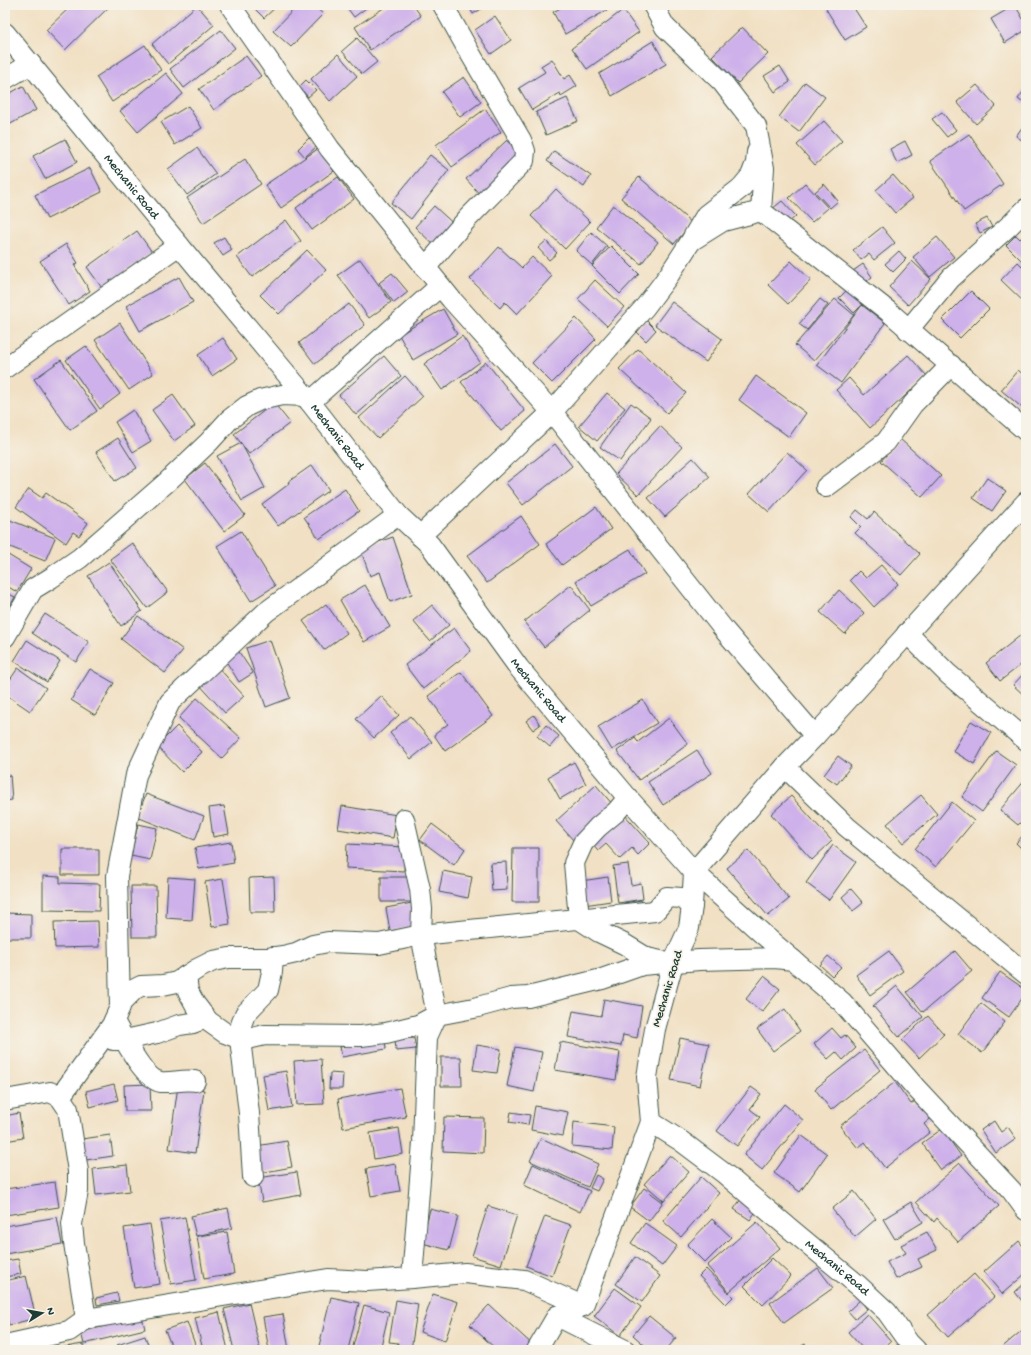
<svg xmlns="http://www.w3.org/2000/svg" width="1031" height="1355" font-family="'Gochi Hand',sans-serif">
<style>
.building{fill:#ceb1ea}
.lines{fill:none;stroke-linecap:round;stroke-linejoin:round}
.minor-casing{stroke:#3e5549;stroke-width:22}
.minor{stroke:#fff;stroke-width:20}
.labels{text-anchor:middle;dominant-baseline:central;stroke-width:3.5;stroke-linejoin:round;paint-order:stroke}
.street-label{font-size:13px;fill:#1f3d34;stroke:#f7f3e8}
</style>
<rect width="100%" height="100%" fill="#f7f3e8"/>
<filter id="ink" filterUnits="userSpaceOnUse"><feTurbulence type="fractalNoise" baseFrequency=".025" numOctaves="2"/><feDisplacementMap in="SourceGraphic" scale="8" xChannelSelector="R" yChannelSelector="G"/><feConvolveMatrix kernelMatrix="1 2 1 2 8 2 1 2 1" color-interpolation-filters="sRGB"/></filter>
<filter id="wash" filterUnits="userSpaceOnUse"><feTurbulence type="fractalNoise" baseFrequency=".012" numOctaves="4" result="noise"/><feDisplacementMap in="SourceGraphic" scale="16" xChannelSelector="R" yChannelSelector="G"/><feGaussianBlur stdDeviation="0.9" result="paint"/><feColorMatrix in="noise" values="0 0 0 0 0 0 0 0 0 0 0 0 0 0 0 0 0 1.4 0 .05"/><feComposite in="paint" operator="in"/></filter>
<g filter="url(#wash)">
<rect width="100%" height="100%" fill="#f1e0c3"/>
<g id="blocks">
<path class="building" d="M72 5H111L65 50 46 30Z
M197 5 214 25 168 64 152 44Z
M251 5H278L264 18Z
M298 5H313L323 14 291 47 273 31Z
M345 5H370L354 17Z
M388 5H413L421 16 370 50 355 27Z
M468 5H488L473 14Z
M566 5H616L565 34 553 12Z
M832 5H852L866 27 845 40 826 9Z
M1015 5 1026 24V30L1005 43 991 19Z
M623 10 639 32 587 69 572 48Z
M495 16 511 40 491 54 475 30Z
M742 27 768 54 738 83 712 56Z
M221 30 235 48 184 88 170 69Z
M357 38 377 62 362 74 342 51Z
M653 41 666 64 612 96 599 74Z
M145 45 161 70 112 102 96 77Z
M338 54 357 76 330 101 311 79Z
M246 56 261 76 214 110 199 89Z
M552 59 564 79 570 75 577 86 561 96 560 93 532 110 519 88 545 72 541 66Z
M780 66 790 82 775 92 764 76Z
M166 73 183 94 138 132 120 111Z
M464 77 481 102 460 117 442 92Z
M306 80 316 90 308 97 299 87Z
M805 82 825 97 799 132 779 117Z
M977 85 996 106 976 124 957 102Z
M23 86 36 110 5 127V96Z
M1026 88V105L1018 99Z
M567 98 578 121 546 135 536 112Z
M188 106 202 128 175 145 161 122Z
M485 109 501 132 452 167 436 145Z
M942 112 956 130 947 137 932 119Z
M824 121 842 141 815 165 797 145Z
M1026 122V143L1016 136Z
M969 134 1003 184 964 211 930 161Z
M309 138 317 146 305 157 298 149Z
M65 139 77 162 45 179 33 156Z
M507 140 523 158 482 197 466 179Z
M905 141 912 155 897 163 890 149Z
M197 148 216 174 187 195 168 169Z
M319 148 334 171 281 208 265 185Z
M554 151 591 176 584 187 547 161Z
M430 155 449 170 411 219 391 203Z
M245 159 261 184 203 223 187 198Z
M90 168 102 192 47 219 35 195Z
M893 175 913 198 895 213 876 190Z
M338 177 354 199 312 230 296 208Z
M639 177 692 223 674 244 621 198Z
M805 183 828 208 812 222 789 198Z
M824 184 838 201 830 208 815 192Z
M556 189 590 222 565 249 531 216Z
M782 201 796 216 786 225 772 209Z
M613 205 658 242 641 264 596 227Z
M434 206 457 227 437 248 415 227Z
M987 218 992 227 980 233 975 224Z
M286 220 301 241 252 277 237 257Z
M882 227 895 243 874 260 869 254 861 260 853 250Z
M137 231 152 252 102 288 87 267Z
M591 232 607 246 592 265 576 251Z
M1026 234V265L1006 245 1016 235 1020 239Z
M224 237 232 250 223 256 214 243Z
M937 237 954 257 930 277 913 257Z
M546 241 557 253 549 260 538 248Z
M66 244 78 263 74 265 90 291 69 305 40 261Z
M611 246 639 274 620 294 592 266Z
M499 247 522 268 532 257 552 276 517 314 505 302 500 308 470 279Z
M307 250 326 270 279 314 260 295Z
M899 251 906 259 893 272 885 264Z
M360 259 391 302 369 318 338 275Z
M791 261 811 280 788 304 768 285Z
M912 261 931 279 908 305 889 287Z
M1018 262 1026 270V304L1001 280Z
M863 264 872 277 863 284 853 271Z
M392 273 408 292 394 303 379 283Z
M179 277 193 302 140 331 126 306Z
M595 280 624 307 607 326 578 299Z
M848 289 863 304 854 313 839 298Z
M971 291 989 309 960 338 942 320Z
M820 299 828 305 807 330 799 324Z
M835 299 854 315 814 361 795 345Z
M672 302 722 339 706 362 655 325Z
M349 304 365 325 315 364 299 343Z
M862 305 885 323 841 383 817 365Z
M443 309 457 334 413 360 399 335Z
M576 318 596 339 552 383 532 363Z
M646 320 656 330 646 341 636 331Z
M120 323 153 374 129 390 95 340Z
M462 336 480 362 442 390 424 364Z
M223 338 237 359 212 376 198 355Z
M86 346 120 394 100 409 66 360Z
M638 349 686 393 667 413 619 369Z
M908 355 927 376 870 428 836 390 849 378 864 395Z
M384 356 401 376 356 415 339 395Z
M61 360 97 411 70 430 34 379Z
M486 362 525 411 501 431 461 382Z
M1018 370 1026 377V411L1001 390Z
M405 376 423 396 378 438 359 418Z
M756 376 806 413 789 437 739 400Z
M607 393 625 408 597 441 579 426Z
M173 395 195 426 174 441 152 410Z
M274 403 290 423 249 454 234 434Z
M631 403 651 418 620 461 600 447Z
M133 410 151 441 133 452 115 422Z
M660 426 682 447 638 495 616 474Z
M118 438 137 468 115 481 96 452Z
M900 439 941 476 922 497 881 461Z
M241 443 265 488 242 501 217 456Z
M555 444 572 466 523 505 506 483Z
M787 452 807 470 769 512 749 494Z
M693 458 710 477 665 517 648 498Z
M205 463 245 515 224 531 185 479Z
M312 465 329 490 278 526 262 504 289 484 288 482Z
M987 478 1006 491 992 511 973 498Z
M29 489 42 498 46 493 88 523 79 536 73 532 66 543 16 507Z
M345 489 359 511 319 539 304 517Z
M596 507 611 529 562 565 546 544Z
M857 510 868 519 874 512 920 554 901 575 855 533 861 527 851 517Z
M521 516 540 544 487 583 467 556Z
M5 518 55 538 45 561 5 545Z
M241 531 275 586 251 601 217 546Z
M393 537 412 594 390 602 380 572 370 576 360 548Z
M132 543 168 592 147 608 110 559Z
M630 549 645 574 591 606 576 581Z
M5 553 31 569 17 592 5 585Z
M109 562 142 611 121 626 88 576Z
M881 565 898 584 874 607 850 580 859 571 866 578Z
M365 585 390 627 364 642 340 600Z
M571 585 590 610 544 647 524 622Z
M839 590 864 613 845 634 820 612Z
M5 592 15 597 5 615Z
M326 604 347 633 324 650 303 621Z
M432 605 449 625 430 641 413 621Z
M45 614 89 642 76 662 32 633Z
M138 616 183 650 165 673 121 639Z
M454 628 471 651 423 689 405 665Z
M1026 631V661L1000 681 986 663Z
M27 640 60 661 47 682 14 661Z
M270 640 290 698 266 707 246 648Z
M237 649 253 673 239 682 224 658Z
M217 666 244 696 225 713 198 683Z
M18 668 46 688 30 711 5 694V687Z
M90 669 114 683 95 715 71 700Z
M1026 671V697L1013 685Z
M461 672 493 716 445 751 434 735 448 724 428 696Z
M381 696 399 715 374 738 356 719Z
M197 698 241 738 222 758 179 718Z
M643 700 657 723 612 750 598 727Z
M534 715 540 725 533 730 526 721Z
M410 716 432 742 411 759 390 733Z
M669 718 688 744 639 780 617 751 635 738 638 742Z
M971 721 991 733 974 764 953 751Z
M546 725 559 736 550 747 537 736Z
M177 726 202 752 182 772 157 746Z
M697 750 712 773 663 805 648 782Z
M996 751 1016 765 982 812 962 797Z
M838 756 851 766 837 784 824 775Z
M574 762 586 784 560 799 548 777Z
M10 775 12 800 5 801V776Z
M1026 779V816L1018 825 1000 810Z
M596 785 613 805 574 841 556 821Z
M146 794 204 816 195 840 137 817Z
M921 795 937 814 903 843 887 824Z
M791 796 832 841 812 860 771 814Z
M952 802 974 821 936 867 915 849Z
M224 806 229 834 213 837 209 808Z
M342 806 397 815 393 838 338 829Z
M622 812 650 843 638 855 632 848 620 859 606 844 598 851 590 842Z
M138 824 157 828 150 860 131 856Z
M432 824 465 849 454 865 420 840Z
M1026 832V853L1016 843Z
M231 842 234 863 199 869 195 848Z
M347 844 405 847 404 871 346 868Z
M833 845 856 862 829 900 806 883Z
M513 848H539V902H512Z
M62 849H99V875H62Z
M748 850 789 899 768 916 727 868Z
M506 862 507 890 492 891 490 863Z
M628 864 631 885 641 883 643 899 618 903 613 866Z
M443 871 472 877 468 898 439 892Z
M43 876 60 877V883L100 884 99 911 43 910Z
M168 877 195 879 192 920 166 918Z
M274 877 275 912H250L249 878Z
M381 877H414V902H381Z
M608 877 611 901 584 905 581 881Z
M223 879 230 924 212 927 205 882Z
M131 886H156L157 937H132Z
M851 889 863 903 853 911 842 897Z
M641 900 643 909 625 912 624 903Z
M412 903 417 926 390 931 386 908Z
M5 913 31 914V938H5Z
M98 921 99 947 55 948 54 922Z
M889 951 903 971 870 995 856 975Z
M955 951 972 971 923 1012 907 992Z
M828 956 841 967 832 976 820 965Z
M1000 972 1026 990V993L1009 1017 982 998Z
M764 976 780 989 762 1012 746 999Z
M897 986 923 1017 899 1037 873 1006Z
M604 999 642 1006 637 1038 623 1035 621 1046 568 1037 573 1011 601 1016Z
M981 1003 1005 1022 982 1053 958 1034Z
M785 1009 800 1031 773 1051 757 1029Z
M928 1016 944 1034 919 1058 902 1040Z
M832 1028 841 1038 845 1035 856 1048 843 1060 836 1052 828 1059 814 1044Z
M414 1038 416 1049 396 1051 395 1040Z
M680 1038 709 1044 700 1086 671 1080Z
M385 1039 386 1049 342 1057 340 1047Z
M560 1042 620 1052 616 1080 555 1070Z
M477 1045 501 1049 497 1073 473 1070Z
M515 1047 542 1052 534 1092 507 1086Z
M864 1050 880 1070 831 1110 815 1089Z
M441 1057H461L462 1086H441Z
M321 1059 324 1104 297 1105 294 1061Z
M286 1071 292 1107 269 1111 263 1075Z
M330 1073 343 1074 342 1089H329Z
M895 1082 911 1104 919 1098 934 1116 924 1124 930 1132 885 1168 865 1142 858 1148 840 1126Z
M114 1084 118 1100 90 1107 86 1091Z
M150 1084 151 1111H125L124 1085Z
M178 1086 204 1090 195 1153 169 1149Z
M751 1087 761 1094 750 1109 760 1117 737 1146 717 1131Z
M400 1088 406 1117 343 1128 338 1099Z
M784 1104 803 1120 762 1170 744 1155Z
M535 1106 568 1112 563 1136 531 1130Z
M511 1112 530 1115 528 1125 509 1122Z
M19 1113 23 1138 5 1141V1116Z
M444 1117 484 1118 483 1153 443 1151Z
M994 1121 1001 1132 1008 1127 1016 1139 996 1153 981 1130Z
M574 1122 614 1127 612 1150 572 1146Z
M399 1128 403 1154 374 1159 370 1133Z
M942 1129 961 1156 941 1170 922 1143Z
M110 1135 113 1156 86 1160 82 1139Z
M801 1135 827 1154 800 1192 774 1173Z
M541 1138 598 1164 588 1187 530 1161Z
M287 1141 292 1167 260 1173 256 1146Z
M670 1155 689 1172 664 1201 644 1184Z
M960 1163 999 1206 958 1242 937 1218 934 1222 916 1202Z
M395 1164 400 1191 371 1196 366 1169Z
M533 1164 590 1191 580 1212 524 1185Z
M127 1165 130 1191 96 1195 93 1169Z
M297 1172 301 1195 262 1202 258 1178Z
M596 1175 603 1179 597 1191 590 1188Z
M701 1177 719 1193 681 1237 663 1221Z
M55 1182 59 1207 5 1215V1189Z
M644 1188 663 1202 649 1221 630 1207Z
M854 1191 876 1219 855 1237 832 1209Z
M741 1199 757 1210 750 1220 734 1209Z
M911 1202 923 1222 895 1239 883 1219Z
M488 1206 517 1215 501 1265 472 1256Z
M228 1208 232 1228 196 1236 191 1216Z
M430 1209 458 1216 449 1250 422 1243Z
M545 1216 571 1225 552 1276 526 1266Z
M57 1217 62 1244 5 1254V1226Z
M185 1217 196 1280 171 1284 160 1221Z
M712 1219 731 1237 705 1263 687 1245Z
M757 1222 780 1248 729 1292 707 1266Z
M645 1223 677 1246 662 1266 631 1243Z
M150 1224 160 1284 134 1288 124 1228Z
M227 1232 234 1274 204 1279 197 1236Z
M927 1232 937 1250 918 1259 922 1267 896 1279 887 1262 906 1253 901 1245Z
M1019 1241 1026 1250V1273L1002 1294 984 1272Z
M635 1257 660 1276 642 1302 616 1284Z
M772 1258 791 1276 763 1305 744 1286Z
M18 1259 21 1274 5 1277V1261Z
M818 1268 833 1288 784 1323 770 1303Z
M706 1269 733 1297 726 1304 699 1276Z
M974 1274 994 1297 948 1337 928 1315Z
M26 1276 36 1318 9 1325 5 1308V1281Z
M1026 1282V1306L1015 1292Z
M615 1288 641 1307 620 1336 594 1316Z
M117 1293 119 1301 97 1305 96 1298Z
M433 1294 458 1302 445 1341 420 1332Z
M331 1297 359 1303 348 1350H318Z
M396 1300 418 1304 411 1350H397L398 1343 389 1342Z
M860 1300 867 1309 855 1319 848 1311Z
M249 1303 260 1350H234L224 1309Z
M364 1305 389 1312 380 1350H352Z
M489 1305 536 1348 534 1350H497L470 1325Z
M219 1312 228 1350H203L195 1318Z
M283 1314 289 1350H269L263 1317Z
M867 1314 891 1341 881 1350H864L848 1332Z
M649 1316 676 1338 666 1350H650L633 1335Z
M142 1317 145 1329 84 1344 81 1332Z
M187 1322 197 1350H173L165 1330Z
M1026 1327V1350H999Z
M145 1336 150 1350H119L117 1345Z
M83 1344 84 1350H59V1348Z
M805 1344 809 1350H795Z"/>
</g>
</g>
<g filter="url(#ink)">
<use href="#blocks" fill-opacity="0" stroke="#3e5549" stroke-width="1"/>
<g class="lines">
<defs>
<g id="minor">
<path d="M230 5 330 149 451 299 552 412 725 631 815 736"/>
<path d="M653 5 665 27 722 82 756 126 764 168 761 211 888 311 1026 431"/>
<path id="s1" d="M5 33 197 267 310 402 398 515 430 545 519 668 628 798 694 872 692 906 689 928 673 963 655 1029 647 1077 651 1122 681 1141 725 1174 771 1213 859 1286 887 1312 909 1343 916 1350"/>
<path d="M5 79 31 64"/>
<path d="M693 237 706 215 741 188 751 176 756 163 757 152"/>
<path d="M425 268 468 218 524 161 525 151 521 140 467 48 443 5"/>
<path d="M908 330 951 278 1010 225 1026 209"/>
<path d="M5 368 179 245"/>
<path d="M310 402 440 286"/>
<path d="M826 487 886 442 913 404 951 365"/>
<path d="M1026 502 815 736 785 767 694 872 765 936 842 1002 915 1087 1012 1191 1026 1210"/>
<path d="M420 536 552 412 645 307 669 275 691 241 723 221 761 211"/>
<path d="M907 633 948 674 1026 740"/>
<path d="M5 637 33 589 51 578 80 558 167 482 209 442 229 420 247 406 260 400 282 395 305 396"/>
<path d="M785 767 847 827 1026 974"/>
<path d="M628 798 616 812 598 827 583 843 574 863 579 919 599 932 624 944 647 958 661 961"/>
<path d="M404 819 420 889 422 909 421 935 437 1015 427 1037 423 1142 412 1278"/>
<path d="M186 976 188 991 195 1004 208 1021 225 1033 243 1040 265 1035 361 1036 386 1033 418 1025 437 1015 474 1008 511 998 528 997 602 979 642 965 699 960 775 958 793 960"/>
<path d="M120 1004 135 989 141 986 163 985 177 982 197 969 213 961 229 958H268L283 956 296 953 313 945 328 942 379 944 421 935 655 911 667 897 682 898 692 906"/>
<path d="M114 1021C122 1035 144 1080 161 1082 172 1083 183 1079 195 1081"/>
<path d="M113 1040H125L157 1033 179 1025 193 1023 206 1018"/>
<path d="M60 1097 112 1025 120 1007 117 876 136 775 170 702 266 612 398 515"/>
<path d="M5 1100 50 1092 60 1097 68 1109 78 1171V1191L72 1224 74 1243 86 1319"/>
<path d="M253 1177 249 1113 240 1039 241 1025 245 1014 268 990 272 972 273 957"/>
<path d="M557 1316 625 1350"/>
<path d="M5 1345 69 1331 86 1319 247 1292 328 1279 367 1281 412 1278 465 1273 524 1280 583 1306"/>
<path d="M537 1350 557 1316 583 1306 651 1122"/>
</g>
</defs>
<use href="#minor" class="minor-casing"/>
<use href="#minor" class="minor"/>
</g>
</g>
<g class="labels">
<g class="street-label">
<text stroke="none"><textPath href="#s1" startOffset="199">Mechanic Road</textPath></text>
<text stroke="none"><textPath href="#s1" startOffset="523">Mechanic Road</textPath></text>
<text stroke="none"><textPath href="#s1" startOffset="847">Mechanic Road</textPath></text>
<text transform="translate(668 989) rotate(-73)">Mechanic Road</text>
<text stroke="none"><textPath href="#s1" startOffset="1580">Mechanic Road</textPath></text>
</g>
</g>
<rect width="1031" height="1355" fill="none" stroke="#f7f3e8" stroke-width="20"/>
<g transform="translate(42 1313) rotate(79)" stroke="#f7f3e8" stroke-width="3" paint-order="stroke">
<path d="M0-3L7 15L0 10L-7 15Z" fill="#1f3d34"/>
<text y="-6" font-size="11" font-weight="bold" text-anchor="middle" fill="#1f3d34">N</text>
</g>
</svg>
